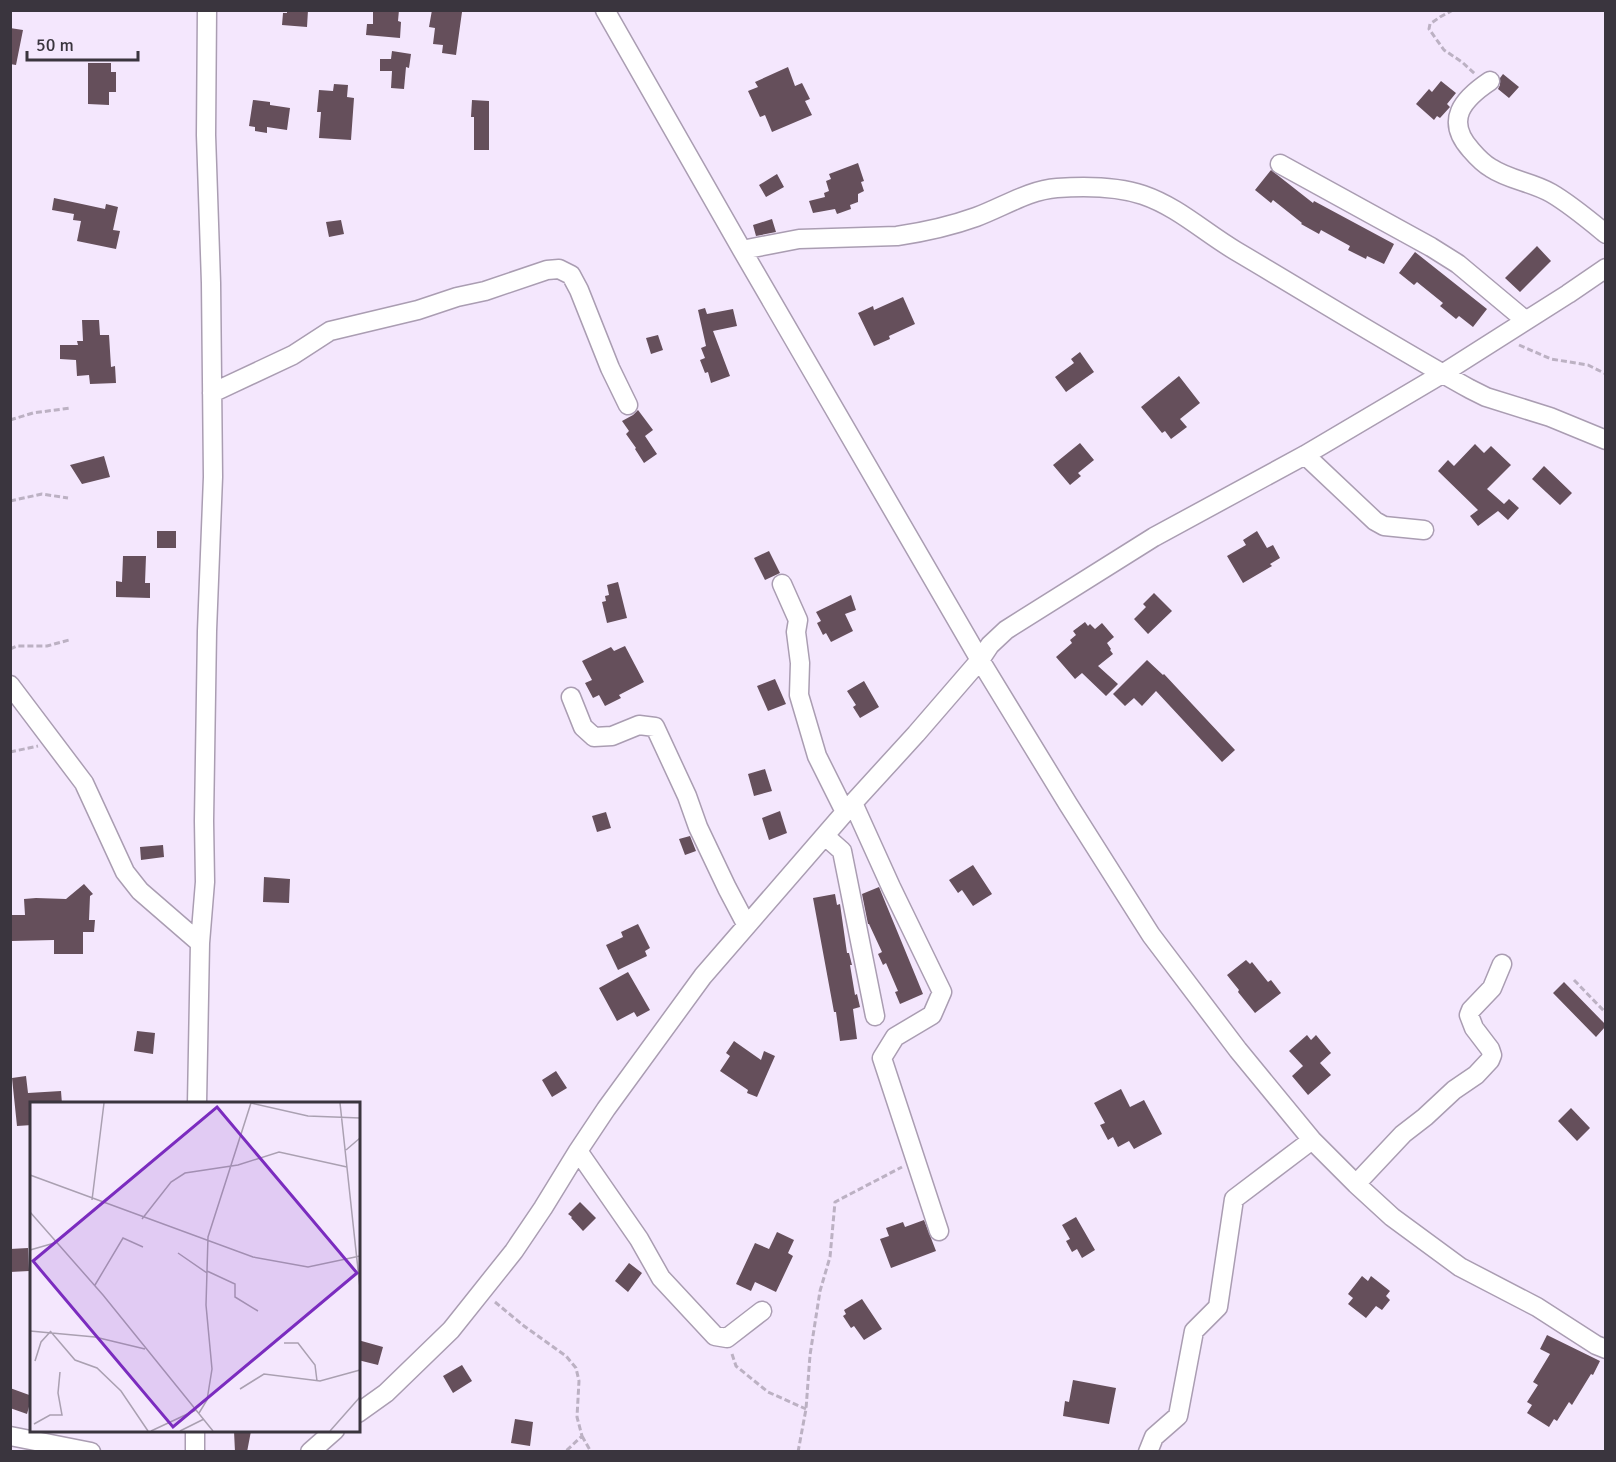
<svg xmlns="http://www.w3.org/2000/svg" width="1616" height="1462" font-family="Signika,sans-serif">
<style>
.building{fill:#654f5b}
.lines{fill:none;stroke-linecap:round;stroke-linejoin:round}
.minor-casing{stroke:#aa9db2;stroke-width:21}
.path{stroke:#bcb1c3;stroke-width:3;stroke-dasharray:6 3;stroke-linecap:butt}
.minor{stroke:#fff;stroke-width:18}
.inset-road{fill:none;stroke:#aaa0b1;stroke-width:1.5}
.view{fill:#7b2cbf;fill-opacity:0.15;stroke:#7b2cbf;stroke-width:3}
.inset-edge{fill:none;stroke:#3a353e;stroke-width:3}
</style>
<rect width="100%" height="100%" fill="#f4e7fd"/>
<path class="building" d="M287 10H308L307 27 282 25 283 13H287Z
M373 10H399L398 21 401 22 400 38 366 35 367 24H373Z
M432 10 462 12 456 55 442 53 443 45 433 44 435 28 429 27Z
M10 28 23 30 16 65 10 64Z
M392 51 411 54 409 68 406 67 404 89 391 88 392 71H380V59H391Z
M88 63H111V72H116V92H109V105L88 104Z
M788 67 795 86 802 83 810 99 805 101 812 115 772 132 765 115 760 117 748 91 758 87 755 82Z
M1503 74 1519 87 1509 98 1498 89 1500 85V78Z
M1441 81 1456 93 1447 104 1450 107 1440 118 1437 116 1434 120 1416 104 1429 89 1432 92Z
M334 84 348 85 347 97 354 98 351 140 319 138 321 112H317L319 90 333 91Z
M253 100 270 102V105L290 108 287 130 267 127V133L255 131V127L249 126Z
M472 100 489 101V150H474V117H471Z
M858 163 864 181 861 182 864 191 858 194V202L850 205 851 209 837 214 835 209 813 213 809 201 825 197 824 193 829 191 826 181 831 179 829 174Z
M1271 170 1313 203 1314 201 1394 244 1384 264 1367 256 1366 259 1348 250 1350 246 1321 230 1319 234 1301 224 1302 223 1273 200 1271 203 1255 190Z
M777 174 784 187 766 197 759 185Z
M54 198 105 209 106 204 118 207 113 230 120 231 116 249 77 241 81 221 73 220 74 214 52 210Z
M772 219 776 232 756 236 753 225Z
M341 220 344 234 329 237 326 222Z
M1537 246 1551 261 1520 292 1505 278Z
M1415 252 1487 309 1473 327 1459 316 1456 319 1440 306 1443 303 1417 282 1414 285 1399 273Z
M903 297 915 324 889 336 890 339 874 346 858 313 873 306 874 310Z
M705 308 707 314 733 309 737 326 713 331 730 376 711 383 708 372 705 373 700 360 705 358 701 348 706 346 698 310Z
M82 320H99L100 335H109L111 367 115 366 116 383 90 384 89 375 77 376 76 360 60 359V345H78L77 341H83Z
M658 335 663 350 651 354 646 338Z
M1080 352 1094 372 1066 392 1055 377 1074 363 1071 359Z
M1179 376 1200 403 1180 419 1187 427 1171 439 1165 431 1162 433 1141 407Z
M638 410 653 430 645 436 657 454 644 463 635 449 636 448 626 434 629 431 622 421 633 415Z
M1080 443 1094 460 1078 473 1081 476 1070 485 1053 465Z
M1475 444 1484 453 1491 446 1511 465 1487 489 1504 504 1509 499 1519 508 1508 520 1498 511 1478 526 1470 516 1478 510 1438 471 1448 460 1454 466Z
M104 456 110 477 82 484 70 465Z
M1544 466 1572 493 1560 505 1532 479Z
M157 531H176V548H157Z
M1257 531 1267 548 1273 545 1280 558 1270 564 1272 566 1243 583 1227 556 1246 545 1243 540Z
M769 551 780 573 765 580 754 558Z
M123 556H146L145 583H150V598L116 597V581L122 582Z
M618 582 627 618 607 623 602 602 606 601 605 596 609 595 607 585Z
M1154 593 1172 611 1148 634 1134 619 1146 607 1143 604Z
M851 595 856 610 845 614 853 631 831 642 826 633 823 635 817 623 821 621 816 612Z
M1085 622 1088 626 1090 624 1095 629 1102 623 1114 637 1107 643 1111 649 1110 650 1113 654 1098 666 1118 684 1106 696 1082 673 1075 679 1056 657 1072 643 1070 640 1076 635 1073 631Z
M625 646 644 682 619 695 621 698 605 706 599 695 593 698 585 683 592 680 582 661 611 647 614 651Z
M1147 660 1163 675 1164 674 1235 750 1222 762 1156 691 1142 706 1134 698 1125 706 1113 694Z
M775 679 786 704 768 711 757 686Z
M864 681 879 707 860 718 853 707 856 705 847 691Z
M765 769 772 791 754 796 748 774Z
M780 811 787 833 769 840 762 818Z
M606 812 611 828 597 832 592 816Z
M690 836 696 851 685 855 679 839Z
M163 845 164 857 141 860 140 847Z
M973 865 992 894 973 906 962 890 958 893 949 880Z
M264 877 290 879 289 903 263 902Z
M84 884 93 894 90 896 89 920H95L94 932H83V954H54V940L11 941 10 915H25L24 899 36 898 66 899Z
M879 887 923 994 900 1004 895 992 898 991 886 963 883 965 878 954 882 952 869 924H868L862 894Z
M835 894 837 905 840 904 847 953H849L852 965H850L855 995 857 994 860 1007 853 1009 857 1039 840 1041 836 1012H834L813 898Z
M638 924 650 948 645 951 647 956 618 970 606 945 623 937 621 932Z
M1246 960 1250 964 1252 962 1268 982 1271 980 1281 993 1255 1013 1238 992 1239 990 1227 975Z
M628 972 650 1010 637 1017 634 1012 617 1021 599 988Z
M1564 982 1605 1024V1027L1596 1037 1553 993Z
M137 1031 155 1033 153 1054 134 1051Z
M1307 1035 1311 1040 1316 1035 1331 1053 1320 1063 1331 1075 1308 1095 1292 1076 1303 1066 1289 1051Z
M734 1041 761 1060 764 1051 775 1056 757 1097 747 1093 748 1090 720 1071 730 1056 726 1053Z
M556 1071 567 1088 552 1097 542 1080Z
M26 1076 28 1093 61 1091 62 1104H32V1125L17 1126 12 1078Z
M1121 1089 1130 1107 1144 1100 1162 1134 1134 1149 1129 1141 1118 1147 1113 1137 1108 1140 1100 1125 1105 1123 1094 1103Z
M1571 1108 1590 1128 1577 1141 1558 1121Z
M580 1202 596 1218 583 1231 571 1218 572 1217 568 1214Z
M1076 1217 1095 1250 1082 1258 1077 1249 1072 1252 1066 1241 1070 1239 1062 1225Z
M924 1220 936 1251 891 1268 880 1239 889 1236 886 1228 903 1222 905 1227Z
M777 1232 794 1240 788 1253 793 1256 776 1292 755 1282 751 1291 736 1284 755 1243 769 1249Z
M28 1248 29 1271 10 1272V1249Z
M629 1263 642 1273 628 1292 615 1281Z
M1362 1276 1368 1281 1371 1276 1390 1291 1386 1296 1390 1300 1382 1310 1376 1306 1366 1318 1348 1304 1353 1298 1348 1294Z
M862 1299 882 1329 864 1340 854 1326 851 1328 843 1316 846 1314 844 1310Z
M1547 1335 1600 1361 1593 1375 1591 1374 1572 1405 1569 1402 1557 1421 1554 1419 1549 1427 1527 1413 1532 1405 1527 1402 1538 1385 1533 1382 1550 1354 1540 1349Z
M358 1340 383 1347 378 1365 358 1360Z
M462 1365 472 1381 453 1393 443 1376Z
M1073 1380 1116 1388 1109 1424 1063 1416 1065 1401 1069 1402Z
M10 1388 32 1396 27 1414 10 1408Z
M515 1419 533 1422 530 1446 511 1443Z
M234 1431H251L247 1452H235Z"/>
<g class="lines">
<defs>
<path id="minor" d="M605 10 742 250 980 660 1068 804 1151 935 1238 1050 1312 1140 1356 1184 1392 1217 1460 1267 1537 1307 1596 1345 1606 1349
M1490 81C1463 99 1444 120 1471 150 1477 157 1484 164 1491 168 1509 180 1532 182 1551 193 1570 204 1589 220 1606 234
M1280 164 1431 247 1458 264 1525 320
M742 250 799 239 897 236C924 232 951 226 976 217 1003 207 1029 190 1057 188 1085 186 1116 186 1143 195 1178 207 1204 232 1236 251 1314 297 1391 345 1470 389L1486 397 1550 417 1606 440
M212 393 293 355 330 331 418 310 457 297 485 291 547 270 559 269 571 275 579 290 610 368 628 405
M1305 455 1375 521 1384 526 1424 530
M782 584 798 620 796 632 800 663 799 695 817 756 845 812
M10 685 84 783 125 872 140 891 200 943
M571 697 583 727 594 737 612 736 639 725 655 727 687 796 698 827 727 888 746 924
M853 803 891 887 942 992 932 1015 895 1037 882 1058 939 1231
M825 836 842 851 875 1016
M197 1104 200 943 205 882 204 821 207 631 213 477 211 283 206 135 207 10
M578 1151 639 1239 661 1278 715 1336 727 1338 762 1311
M1356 1184 1403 1134 1425 1117 1454 1090 1476 1075 1490 1060 1492 1055 1490 1049 1474 1028 1469 1015 1471 1010 1492 988 1502 964
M358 1413 386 1393 451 1330 514 1251 543 1208 578 1151 606 1109 703 976 853 803 916 734 980 660 990 645 1006 630 1154 537 1305 455 1442 374 1568 294 1606 268
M10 1436 91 1452
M195 1452V1430
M310 1452 335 1430
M1148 1452 1154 1437 1178 1416 1194 1331 1218 1307 1234 1199 1312 1140"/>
</defs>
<use href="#minor" class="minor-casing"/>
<path class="path" d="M1453 10 1440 17 1430 24 1429 29 1444 50 1462 62 1475 74
M1519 345 1551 359 1588 365 1606 374
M10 420 33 413 70 408
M10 501 42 494 68 498
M10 649 17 646H47L69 640
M10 752 38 746
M1574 980 1606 1013
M495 1302 524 1326 566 1356 576 1368 579 1381 577 1417 582 1436 565 1452
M732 1354 736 1366 768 1392 806 1409
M582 1436 591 1452
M798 1452 806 1409 810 1355 820 1291 830 1257 835 1202 902 1167"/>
<use href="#minor" class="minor"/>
</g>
<g transform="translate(30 1102)">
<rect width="330" height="330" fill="#f4e7fd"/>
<path class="inset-road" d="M310 1 330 186M316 48 330 36M0 73 223 155 278 165 330 154M62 98 74 1M0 110 73 193 183 329M112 117 141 80 155 71 208 63 249 50 317 65M0 148 28 140M148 151 177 171M177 169 205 182V195L228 209M65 183 93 136 113 145M0 229 65 235 115 247M21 230 45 258 67 266 91 289 118 329M254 241H268L285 263 287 279M5 259 11 240 21 229M210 287 234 272 290 279 330 268M169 311 177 298 182 267 176 203 178 135 221 1 278 14 330 16M4 322 20 313H32L28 291 30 270M121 329 166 308M150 329 174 317M300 329 330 295"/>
<path class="view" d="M187 5 327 171 143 325 3 159Z"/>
<rect width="330" height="330" class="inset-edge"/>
</g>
<rect width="1616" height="1462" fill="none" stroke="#3a353e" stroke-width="24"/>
<path d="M27 51v9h111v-9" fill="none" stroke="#3a353e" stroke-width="3"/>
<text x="36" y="51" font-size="18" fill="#3a353e" stroke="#f4e7fd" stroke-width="4.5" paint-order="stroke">50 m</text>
</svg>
